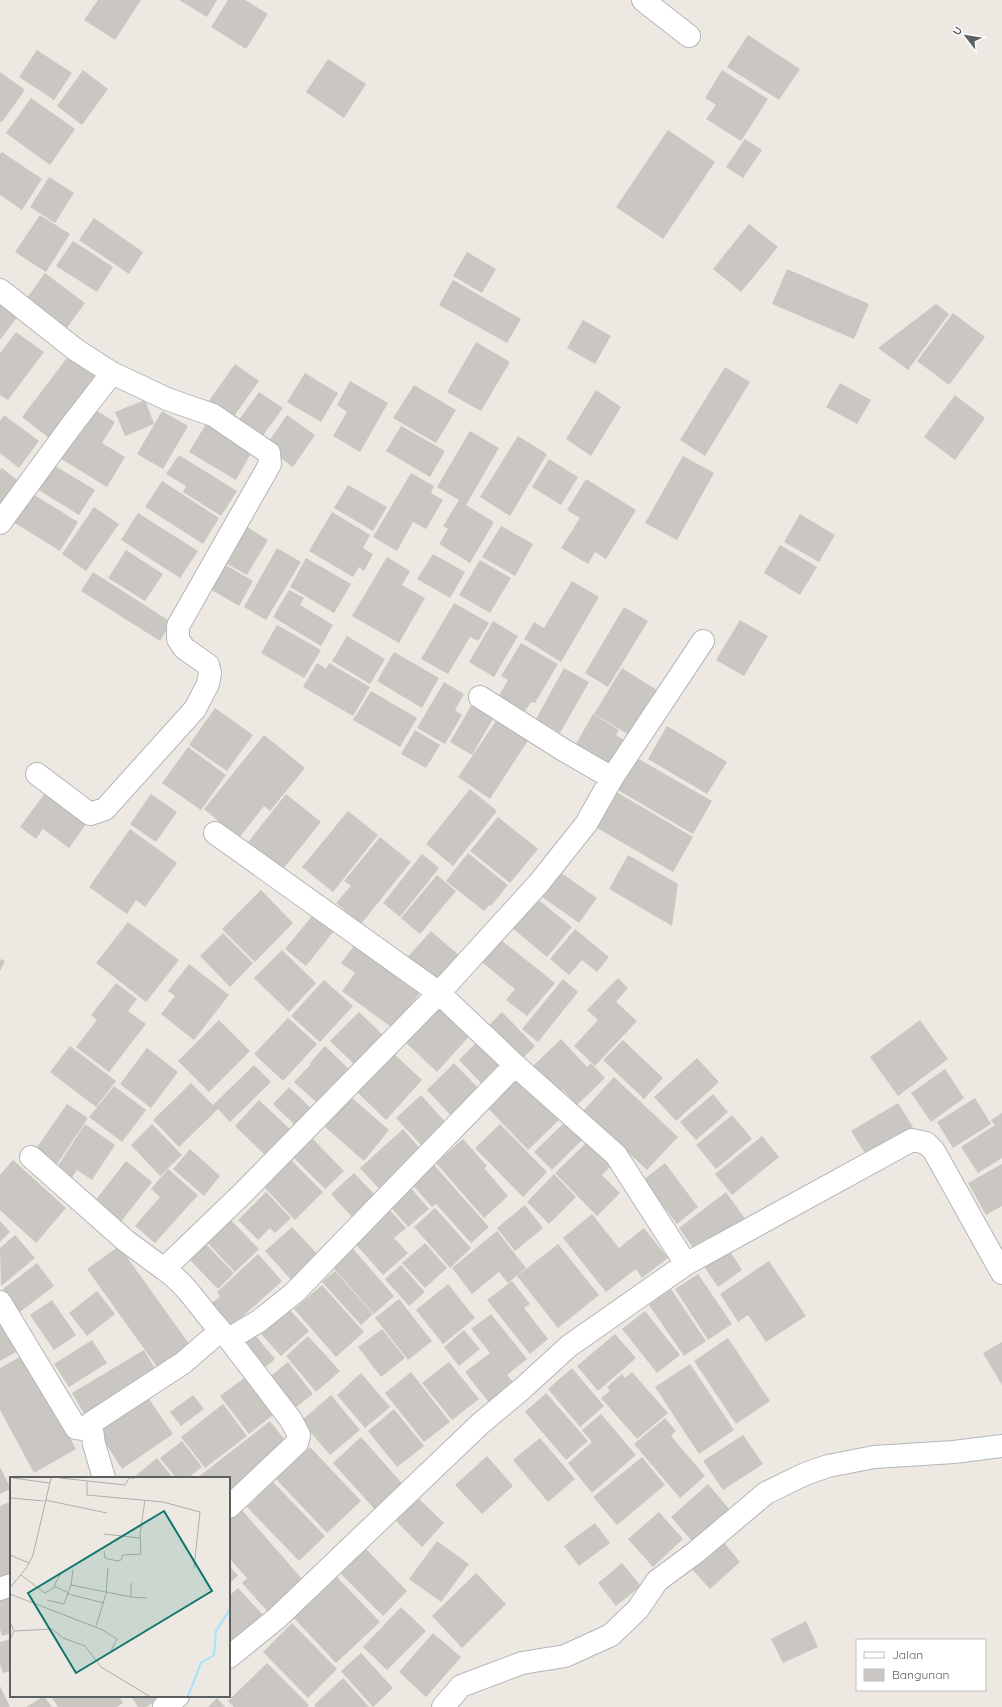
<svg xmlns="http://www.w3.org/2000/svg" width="1002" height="1707" font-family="Quicksand,sans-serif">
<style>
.building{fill:#cac6c1}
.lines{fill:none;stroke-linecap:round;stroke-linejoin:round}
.minor-casing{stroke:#b3b6b9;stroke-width:24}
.minor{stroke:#fff;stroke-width:22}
.inset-river{fill:none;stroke:#a3e2fc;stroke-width:2}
.inset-road{fill:none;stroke:#aeaeab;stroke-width:1}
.view{fill:#0f766e;fill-opacity:0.15;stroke:#0f766e;stroke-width:2}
.inset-edge{fill:none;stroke:#5a5f62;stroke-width:2}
</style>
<rect width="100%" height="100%" fill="#ede9e2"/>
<path class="building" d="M98 0H141L115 40 84 20Z
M179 0H217L207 17Z
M228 0H245L268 14 246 49 211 27Z
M748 35 800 69 779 100 727 67Z
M37 50 72 73 54 100 19 77Z
M328 59 366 84 344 118 306 92Z
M83 70 108 89 82 125 57 106Z
M722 70 768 99 741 141 706 119 716 105 705 98Z
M0 72 25 90 2 122 0 121Z
M31 98 75 129 50 165 6 133Z
M668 130 715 162 663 239 616 207Z
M745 139 762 150 743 178 726 167Z
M2 152 42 179 22 210 0 195V154Z
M49 177 74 193 55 223 30 207Z
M40 215 70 234 46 272 15 252Z
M94 218 143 252 129 274 79 240Z
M749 224 778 247 741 292 713 269Z
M73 241 113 267 97 292 56 266Z
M467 252 496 269 482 293 453 276Z
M787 269 869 304 854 339 772 304Z
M45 273 85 303 64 332 24 302Z
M453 280 521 319 507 343 439 305Z
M0 300 19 315 0 340Z
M936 304 949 314 908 370 878 348Z
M953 313 985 337 949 385 917 361Z
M583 320 611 336 595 364 567 348Z
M16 332 44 352 8 400 0 395V353Z
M476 342 510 362 481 411 447 392Z
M70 354 101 378 53 441 22 417Z
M235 364 259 381 232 419 208 402Z
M725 367 750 382 705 456 680 440Z
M305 373 338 393 321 422 287 402Z
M350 381 388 403 360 452 333 436 347 412 337 405Z
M840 383 871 400 857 424 826 407Z
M414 385 456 410 436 443 393 418Z
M596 390 621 407 591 456 566 439Z
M259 392 283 408 261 438 238 421Z
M955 395 985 418 955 460 924 437Z
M145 400 154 424 125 436 115 412Z
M89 406 115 422 102 443 125 457 107 487 58 457Z
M162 411 188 426 163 469 137 454Z
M4 415 39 441 19 468 0 453V421Z
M287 415 315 435 293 467 265 447Z
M209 419 255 446 236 480 189 452Z
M401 426 445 451 430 477 386 451Z
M470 431 499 448 466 505 494 522 470 563 439 544 448 529 443 526 459 500 437 487Z
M518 436 547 454 510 516 480 497Z
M179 455 237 491 221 516 183 492 186 486 166 474Z
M683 456 714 473 677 540 645 523Z
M549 459 578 477 561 505 532 487Z
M52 464 95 490 79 515 37 489Z
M2 468 25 486 0 518V470Z
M411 473 434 486 431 493 443 500 426 529 413 522 397 551 373 537Z
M586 479 636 510 606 559 595 552 588 564 561 548 580 518 567 510Z
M162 481 219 518 203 544 145 507Z
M348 485 387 507 373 531 334 508Z
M28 491 78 522 60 551 10 520Z
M94 507 119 524 86 571 62 554Z
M332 512 370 535 363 548 373 554 364 571 359 567 353 577 309 551Z
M138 513 198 551 180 578 121 540Z
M800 514 835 535 819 562 784 542Z
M242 524 268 540 247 575 220 560Z
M501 526 533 544 515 576 482 557Z
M780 545 817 567 800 595 764 573Z
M277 548 301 562 266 620 244 607Z
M126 550 163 574 145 601 108 578Z
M433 554 465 572 450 598 417 579Z
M387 557 410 571 402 585 425 598 399 643 352 616Z
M306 558 351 584 334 613 290 587Z
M480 560 511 578 490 613 459 595Z
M219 561 253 581 239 606 205 586Z
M93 572 171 622 160 641 81 591Z
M572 581 599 597 561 662 524 639 534 622 544 628Z
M289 590 304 598 300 605 333 625 321 646 273 617Z
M454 603 489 623 478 641 470 637 448 674 421 659Z
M624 607 648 621 608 687 585 673Z
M740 620 768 636 744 676 716 660Z
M493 621 518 636 494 677 469 662Z
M277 625 321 650 304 678 261 653Z
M347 636 385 659 370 684 332 661Z
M521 643 558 664 535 703 531 702 522 716 496 700 508 680 501 676Z
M394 652 439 678 422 708 377 681Z
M317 663 326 669 329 663 370 687 353 716 303 687Z
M564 668 589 682 560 733 536 719Z
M622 668 663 694 636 739 594 714Z
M444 682 464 694 455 710 462 715 445 744 417 728Z
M371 691 417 718 400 747 353 720Z
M472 704 494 717 472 755 450 742Z
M215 708 253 735 227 771 189 745Z
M593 714 619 730 616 735 629 743 614 767 576 744Z
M498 718 529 739 490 799 458 777Z
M667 726 727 762 707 794 648 759Z
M415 730 440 745 426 768 401 754Z
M264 735 305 768 270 811 264 806 239 838 204 809Z
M188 747 226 775 201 810 162 783Z
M637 758 712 801 693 834 618 790Z
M470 789 497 811 453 866 426 844Z
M47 790 89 820 69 848 43 829 36 839 20 827Z
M613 790 693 837 673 872 592 825Z
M151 794 177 812 156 842 130 824Z
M286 794 321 822 279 874 245 846Z
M348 811 378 835 333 892 302 867Z
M498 817 538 849 510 883 470 851Z
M130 829 177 863 145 907 136 900 127 914 89 887Z
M380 837 411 862 361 924 336 903 351 886 344 881Z
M468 853 508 885 491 906 489 905 484 911 446 881Z
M422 854 439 868 400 917 383 903Z
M628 855 678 884 672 926 609 889Z
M560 872 597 898 579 923 542 897Z
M437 875 456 891 420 934 401 918Z
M261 890 293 923 255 962 222 929Z
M535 897 572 927 547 957 511 927Z
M317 910 338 926 306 966 285 949Z
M128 922 179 960 146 1002 96 963Z
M575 929 609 957 597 972 582 960 569 975 550 959Z
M431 931 461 957 435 986 405 960Z
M223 933 253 963 230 987 200 956Z
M496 936 555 983 527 1016 506 1000 515 989 478 959Z
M356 943 421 991 394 1029 342 991 355 973 341 963Z
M282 950 316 983 289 1012 254 978Z
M0 959 5 961 0 971Z
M189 964 229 995 194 1040 161 1014 175 996 168 991Z
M618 978 628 988 616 1002 637 1021 595 1066 574 1046 598 1020 587 1010Z
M563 979 578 992 538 1042 522 1029Z
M324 980 353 1006 320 1042 291 1016Z
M116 983 137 999 128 1011 146 1024 109 1072 76 1047 97 1020 91 1015Z
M440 1002 473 1032 437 1072 404 1041Z
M359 1012 385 1037 357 1067 330 1041Z
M502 1012 535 1046 519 1062 486 1028Z
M288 1018 317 1044 283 1081 254 1054Z
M219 1020 250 1051 209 1092 178 1061Z
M920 1020 948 1059 898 1096 870 1057Z
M561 1039 587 1067 591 1063 605 1078 577 1105 563 1090 558 1094 532 1067Z
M623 1040 663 1078 644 1099 603 1060Z
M478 1041 503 1066 483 1085 459 1060Z
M70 1046 116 1081 96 1107 50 1072Z
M325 1046 350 1070 335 1087 333 1084 316 1102 294 1082 311 1064 310 1063Z
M147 1048 178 1072 151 1108 120 1084Z
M393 1053 422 1080 386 1120 357 1092Z
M697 1058 719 1082 676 1121 654 1097Z
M454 1063 482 1092 454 1119 427 1090Z
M254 1065 271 1082 230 1122 218 1109 179 1147 153 1120 191 1083 213 1105Z
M945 1069 964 1098 931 1122 911 1093Z
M517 1073 561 1118 528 1150 485 1105Z
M614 1077 678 1137 647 1170 583 1111Z
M114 1086 146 1110 122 1142 89 1117Z
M289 1087 314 1111 298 1128 273 1104Z
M713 1094 728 1112 696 1140 680 1122Z
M421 1095 448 1125 424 1148 396 1118Z
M351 1097 389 1130 364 1161 325 1127Z
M975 1098 991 1124 953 1148 937 1122Z
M259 1100 292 1131 267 1157 235 1126Z
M898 1103 913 1127 866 1155 851 1131Z
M67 1104 88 1118 57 1164 35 1150Z
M1002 1113V1158L978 1173 961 1147 995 1125 991 1120Z
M732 1115 752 1139 716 1169 696 1145Z
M568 1119 585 1137 552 1170 534 1152Z
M85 1124 115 1145 92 1180 77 1170 69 1182 54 1172Z
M152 1124 182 1155 160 1176 131 1145Z
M500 1124 547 1172 523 1197 475 1148Z
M403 1129 423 1152 381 1191 360 1168Z
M762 1136 779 1157 732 1195 715 1174Z
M313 1139 344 1171 325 1189 294 1158Z
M463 1139 487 1166 484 1168 508 1196 484 1218 436 1163Z
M589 1140 613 1164 602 1175 620 1193 597 1216 555 1173Z
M190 1149 220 1176 204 1196 173 1169Z
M13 1160 66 1208 36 1243 0 1210V1175Z
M291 1160 323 1192 295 1220 264 1187Z
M126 1161 152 1182 120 1223 94 1202Z
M665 1163 698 1207 677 1224 643 1180Z
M1002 1164V1206L986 1215 968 1183Z
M434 1165 489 1227 471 1243 436 1204 432 1207 412 1184Z
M168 1169 198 1195 155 1243 135 1226 160 1197 151 1189Z
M354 1173 377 1197 354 1219 331 1194Z
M554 1174 576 1197 549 1224 527 1202Z
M410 1187 429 1209 408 1227 389 1205Z
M266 1192 291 1218 275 1233 270 1228 258 1240 238 1220Z
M726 1192 746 1220 699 1256 679 1228Z
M525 1205 543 1228 515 1251 497 1228Z
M435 1208 471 1248 450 1268 414 1227Z
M389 1209 406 1228 394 1238 408 1253 383 1275 353 1241Z
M592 1214 619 1248 644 1228 668 1258 642 1278 636 1269 606 1292 563 1238Z
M227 1216 259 1249 235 1272 204 1239Z
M0 1221 10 1232 0 1242Z
M292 1227 322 1259 295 1284 265 1251Z
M497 1231 526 1268 508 1283 499 1272 472 1294 452 1268Z
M15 1235 35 1258 1 1286 0 1248Z
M202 1240 234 1273 218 1289 185 1255Z
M425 1243 447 1268 425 1288 402 1263Z
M349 1244 394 1296 374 1314 328 1262Z
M558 1244 599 1295 558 1328 517 1276Z
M726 1245 742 1270 718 1287 701 1262Z
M119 1246 192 1348 160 1371 87 1269Z
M258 1254 282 1281 231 1327 210 1305 220 1296 217 1292Z
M769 1261 806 1316 766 1342 748 1315 738 1322 720 1294Z
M37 1263 54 1286 20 1312 3 1289Z
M401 1265 425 1292 409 1306 385 1279Z
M335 1271 373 1314 361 1325 322 1282Z
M698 1274 732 1324 708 1340 675 1289Z
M512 1281 530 1304 524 1308 548 1339 530 1354 487 1300Z
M448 1284 475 1318 443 1344 416 1310Z
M322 1285 364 1332 336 1357 294 1309Z
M671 1289 706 1341 684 1356 649 1305Z
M97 1291 115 1314 87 1336 69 1313Z
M399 1299 432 1341 408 1360 375 1318Z
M52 1300 76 1335 54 1350 30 1315Z
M289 1309 309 1331 281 1356 261 1334Z
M645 1311 680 1355 657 1373 622 1329Z
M491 1314 527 1359 507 1375 519 1389 494 1409 465 1372 490 1353 471 1329Z
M0 1319 18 1351 0 1361Z
M382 1329 405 1358 381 1377 358 1347Z
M251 1330 275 1359 261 1371 237 1342Z
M464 1330 480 1349 459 1366 444 1347Z
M615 1334 636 1358 598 1391 577 1366Z
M308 1336 340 1371 316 1392 286 1356Z
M728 1338 770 1401 736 1424 694 1361Z
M92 1340 107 1363 69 1387 54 1364Z
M1002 1342V1385L983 1353Z
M144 1350 160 1377 88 1420 72 1393Z
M25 1354 76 1449 34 1473 0 1410V1368Z
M288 1362 313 1394 291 1411 267 1379Z
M449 1362 479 1399 452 1420 422 1383Z
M690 1364 734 1430 699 1454 655 1387Z
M572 1368 604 1406 580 1427 548 1389Z
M411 1372 450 1422 424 1442 385 1393Z
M632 1372 668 1413 637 1439 601 1398 610 1391 607 1387 622 1374 625 1378Z
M361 1373 390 1407 365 1428 337 1395Z
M244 1378 273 1415 249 1434 220 1396Z
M546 1393 588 1441 566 1460 525 1412Z
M193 1395 204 1409 181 1426 170 1412Z
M331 1395 360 1430 330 1455 301 1421Z
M147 1396 173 1434 122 1469 97 1430Z
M223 1404 247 1436 205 1468 181 1437Z
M394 1409 424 1446 397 1467 368 1431Z
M601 1414 636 1455 592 1493 568 1463 592 1442 582 1430Z
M665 1418 676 1431 671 1436 705 1476 680 1498 634 1444Z
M270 1421 288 1444 243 1479 245 1482 229 1495V1478H197Z
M743 1435 763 1464 723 1490 703 1461Z
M361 1437 406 1488 378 1513 333 1463Z
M540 1438 575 1479 548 1502 513 1460Z
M182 1441 202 1467 188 1478H176L160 1458Z
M310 1447 361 1501 327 1533 276 1479Z
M487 1456 513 1486 482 1514 455 1485Z
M642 1457 665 1485 617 1525 593 1497Z
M157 1458 173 1478H133Z
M0 1467 11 1489 0 1494Z
M273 1482 325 1536 299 1561 247 1507Z
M708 1484 730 1510 693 1542 671 1517Z
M416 1496 444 1523 422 1547 394 1519Z
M11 1501V1582L0 1587V1506Z
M241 1509 303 1580 268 1612 242 1583 247 1578 229 1558V1520Z
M659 1512 683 1539 653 1567 628 1539Z
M595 1523 610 1543 579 1566 564 1546Z
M722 1540 740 1562 710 1589 691 1568Z
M437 1541 469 1564 441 1602 409 1579Z
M365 1548 407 1591 383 1616 340 1573Z
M622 1563 641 1586 616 1606 598 1583Z
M229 1566 238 1575 229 1584Z
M476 1573 506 1604 462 1648 432 1616Z
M337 1577 380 1622 336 1663 294 1618Z
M238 1588 263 1615 229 1646V1596Z
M11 1593V1633L2 1636 0 1629V1596Z
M401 1607 426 1631 387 1670 363 1647Z
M806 1621 818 1647 783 1663 771 1639Z
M292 1623 337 1669 308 1698 263 1652Z
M433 1633 461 1657 426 1697 399 1672Z
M11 1639V1671L3 1673 0 1664V1642Z
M361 1653 393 1688 373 1707 341 1671Z
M267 1663 309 1705 307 1707H234L228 1701Z
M343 1678 369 1707H316L314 1705Z
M0 1686 10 1707H0Z
M44 1696 52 1707H26Z
M51 1696H119L123 1703 117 1707H58Z
M131 1696H163L146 1707H138Z
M217 1698 225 1707H208Z"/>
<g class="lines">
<defs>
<path id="minor" d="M643 0 689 36
M0 290 76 350 112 373 167 399 213 415 269 453 270 464 178 626V639L184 648 208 665 210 673 208 684 195 709 105 809 90 814 37 774
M0 523 71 426 112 373
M612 778 703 641
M215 833 439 993 515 1065 616 1155 686 1264
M31 1157 126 1241 164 1269
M0 1302 76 1428 84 1429 91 1423 183 1363 220 1331
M229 1339 259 1321 294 1293 515 1065
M91 1423 94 1444 104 1478
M229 1507 297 1443 299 1435 291 1420 229 1339C205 1318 191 1287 164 1269L242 1194 439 993 539 883 586 824 612 778 562 749 480 697
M0 1589 11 1585
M229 1657 277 1618 480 1424 523 1388 569 1346 686 1264 912 1140 926 1143 934 1151 1002 1273
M164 1707 178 1696
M443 1707 461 1686 522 1663 565 1656 611 1635 638 1609 657 1581 696 1552 766 1493 805 1474 828 1466 874 1457 954 1452 1002 1446"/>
</defs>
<use href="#minor" class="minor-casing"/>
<use href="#minor" class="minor"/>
</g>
<g transform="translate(10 1477)">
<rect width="220" height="220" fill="#ede9e2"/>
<path class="inset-river" d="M178 219 191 186 204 178 206 154 220 132"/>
<path class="inset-road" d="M3 1 39 6M50 1 115 8 119 1H125M77 5V18L153 25 190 35 184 91M0 21 34 24M35 23 97 36M94 57 130 61M94 74 95 81 107 84 111 83 113 78 131 77 130 57 135 23M0 78 19 86M51 96 44 109 59 116M11 98 35 116 45 110M61 108 63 92M0 111 17 90 23 78 41 1M0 117 93 153 107 162 100 176M58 117 94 126M121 120 137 121M37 123 54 127 61 108 121 120V106M0 145 4 154 0 162M86 149 96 117 98 91M4 154 42 152 53 161 75 169 91 190 139 219"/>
<path class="view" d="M154 34 202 114 66 196 18 116Z"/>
<rect width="220" height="220" class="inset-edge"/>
</g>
<rect x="856" y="1639" width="130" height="52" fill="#ffffff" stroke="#bdbfc0"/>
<rect x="864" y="1652" width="20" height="6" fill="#ffffff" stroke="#bdbfc0"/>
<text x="892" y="1659" font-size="12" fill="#5a5f62">Jalan</text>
<rect x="864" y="1669" width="20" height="12" fill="#cac6c1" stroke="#bdbfc0"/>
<text x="892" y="1679" font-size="12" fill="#5a5f62">Bangunan</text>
<g transform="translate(966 36) rotate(301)" stroke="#ffffff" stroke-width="3" paint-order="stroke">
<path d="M0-3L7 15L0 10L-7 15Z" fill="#5a5f62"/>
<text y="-6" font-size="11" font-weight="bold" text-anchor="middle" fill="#5a5f62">U</text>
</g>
</svg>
